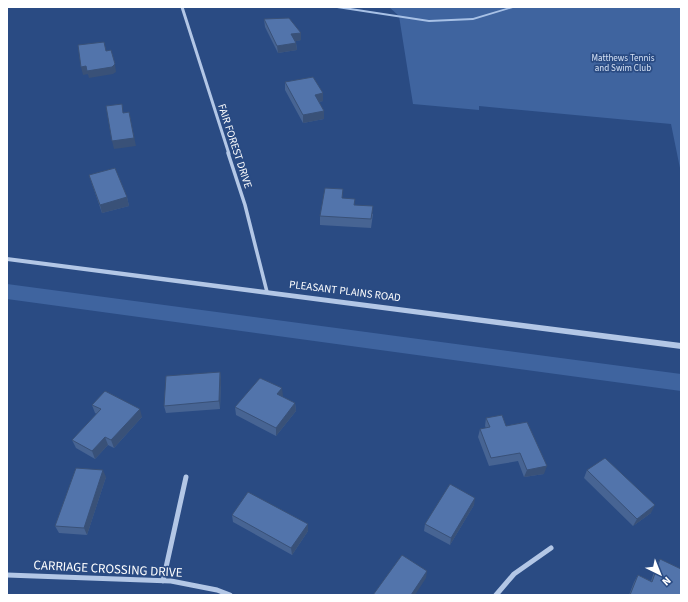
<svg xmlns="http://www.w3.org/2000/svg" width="688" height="602" font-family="'Source Sans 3',sans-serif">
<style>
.green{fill:#3f649f}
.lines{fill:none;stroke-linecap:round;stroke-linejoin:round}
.stream{fill:#a8c1e6;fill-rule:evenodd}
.minor-far2{stroke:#b3c7e6;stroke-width:3}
.minor-far1{stroke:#b3c7e6;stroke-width:3.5}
.minor{stroke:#b3c7e6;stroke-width:5}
.tertiary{fill:#b3c7e6;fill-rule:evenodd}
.wall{fill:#476493}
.shaded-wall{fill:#395178}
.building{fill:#5274ab;stroke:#395178}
.labels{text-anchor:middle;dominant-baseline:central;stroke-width:3.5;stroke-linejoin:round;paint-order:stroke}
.far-park-label{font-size:9px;fill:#d6e2f5;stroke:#2a4b83}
.street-label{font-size:11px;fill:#fff;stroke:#2a4b83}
.near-street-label{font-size:13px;fill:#fff;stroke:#2a4b83}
</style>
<rect width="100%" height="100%" fill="#2a4b83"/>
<path class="green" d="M389 7H681V173L671 124 479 106V110L413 104 399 16Z
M7 284 681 374V391L7 299Z"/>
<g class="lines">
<path class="stream" d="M335 7H344L429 20 473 18 510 7H516L473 20 429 22 337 8Z"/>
<path class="minor-far2" d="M182 7 229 154"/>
<path class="minor-far1" d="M228 153 245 205 267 292"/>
<path class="minor" d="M7 575 171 581 217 590 230 595
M163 581 186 477
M496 595 514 574 551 548"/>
<path class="tertiary" d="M7 257 681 343V349L7 261Z"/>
</g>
<path class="wall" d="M264 19 301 33V40L295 41 296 43 297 50 278 53 265 27Z
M285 82 323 93V101L319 102 324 111V119L303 123 285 90Z
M89 175 127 197 129 206 102 213Z
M343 198 355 205 373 214 371 228 320 225V216Z
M220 372 221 380 220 409 166 413 164 406Z
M283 396 282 397 295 403 296 411 276 436 236 415 235 407Z
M92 405 142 417 114 448 108 445 95 459 76 448 72 440 97 414 95 413Z
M486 418 506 426 544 474 524 477 518 461 489 466 478 437 480 429 486 428 485 426Z
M587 470 651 513 633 526 584 478Z
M106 477 87 535 59 533 55 526Z
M474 505 450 545 424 531 425 524Z
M232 515 308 531 292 555 233 522Z
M660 559 681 595H629L634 582 638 575 651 581 656 566Z"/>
<path class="shaded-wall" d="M301 33V40L292 42 291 34Z
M296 43 297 50 278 53 277 46Z
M115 64 116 72 113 74 89 78 87 71Z
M86 66 88 74 83 75 81 67Z
M323 93V101L315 103V95Z
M324 111V119L303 123V115Z
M129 112 136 146 114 149 112 141Z
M127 197 129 206 102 213 100 205Z
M220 372 221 380 220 409 219 401Z
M282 388 283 396 278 402 277 394Z
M295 403 296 411 276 436V428Z
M140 409 142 417 114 448 111 440Z
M105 437 108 445 95 459 92 451Z
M547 466 544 474 524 477 527 470Z
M103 470 106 477 87 535 84 528Z
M475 498 474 505 450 545 451 538Z
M655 505 651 513 633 526 637 519Z
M308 524V531L292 555 291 548Z
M427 571 426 578 415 595H411Z"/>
<path class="building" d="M289 18 301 33 291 34 296 43 277 46 264 19Z
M104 42 106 51 111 50 115 64 112 67 87 71 86 66 81 67 78 45Z
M313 77 323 93 315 95 324 111 303 115 285 82Z
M122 104 123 113 129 112 134 138 112 141 106 106Z
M115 168 127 197 100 205 89 175Z
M325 188 343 189 342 198 355 199 354 205 373 206 371 219 320 216Z
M220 372 219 401 164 406 166 376Z
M260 378 282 388 277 394 295 403 276 428 235 407Z
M105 391 140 409 111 440 105 437 92 451 72 440 101 409 92 405Z
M502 415 506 426 527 422 547 466 527 470 520 453 491 458 480 429 490 427 486 418Z
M605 458 655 505 637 519 587 470Z
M76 468 103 470 84 528 55 526Z
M450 484 475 498 451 538 425 524Z
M248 492 308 524 291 548 232 515Z
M402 555 427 571 411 595H373Z
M660 559 681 569V595H630L638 575 652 582Z"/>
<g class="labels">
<g class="far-park-label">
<text x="623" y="58">Matthews Tennis<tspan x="623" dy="10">and Swim Club</tspan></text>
</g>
<g class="street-label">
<text transform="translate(235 146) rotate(72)">FAIR FOREST DRIVE</text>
<text transform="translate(345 291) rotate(7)">PLEASANT PLAINS ROAD</text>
</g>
<g class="near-street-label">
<text transform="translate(108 569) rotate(3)">CARRIAGE CROSSING DRIVE</text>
</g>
</g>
<rect width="688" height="602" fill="none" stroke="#ffffff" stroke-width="16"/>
<g transform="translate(660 574) rotate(137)" stroke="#2a4b83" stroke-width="3" paint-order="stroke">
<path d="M0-3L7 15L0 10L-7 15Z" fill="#ffffff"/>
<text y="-6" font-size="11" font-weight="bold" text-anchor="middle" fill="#ffffff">N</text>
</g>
</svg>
